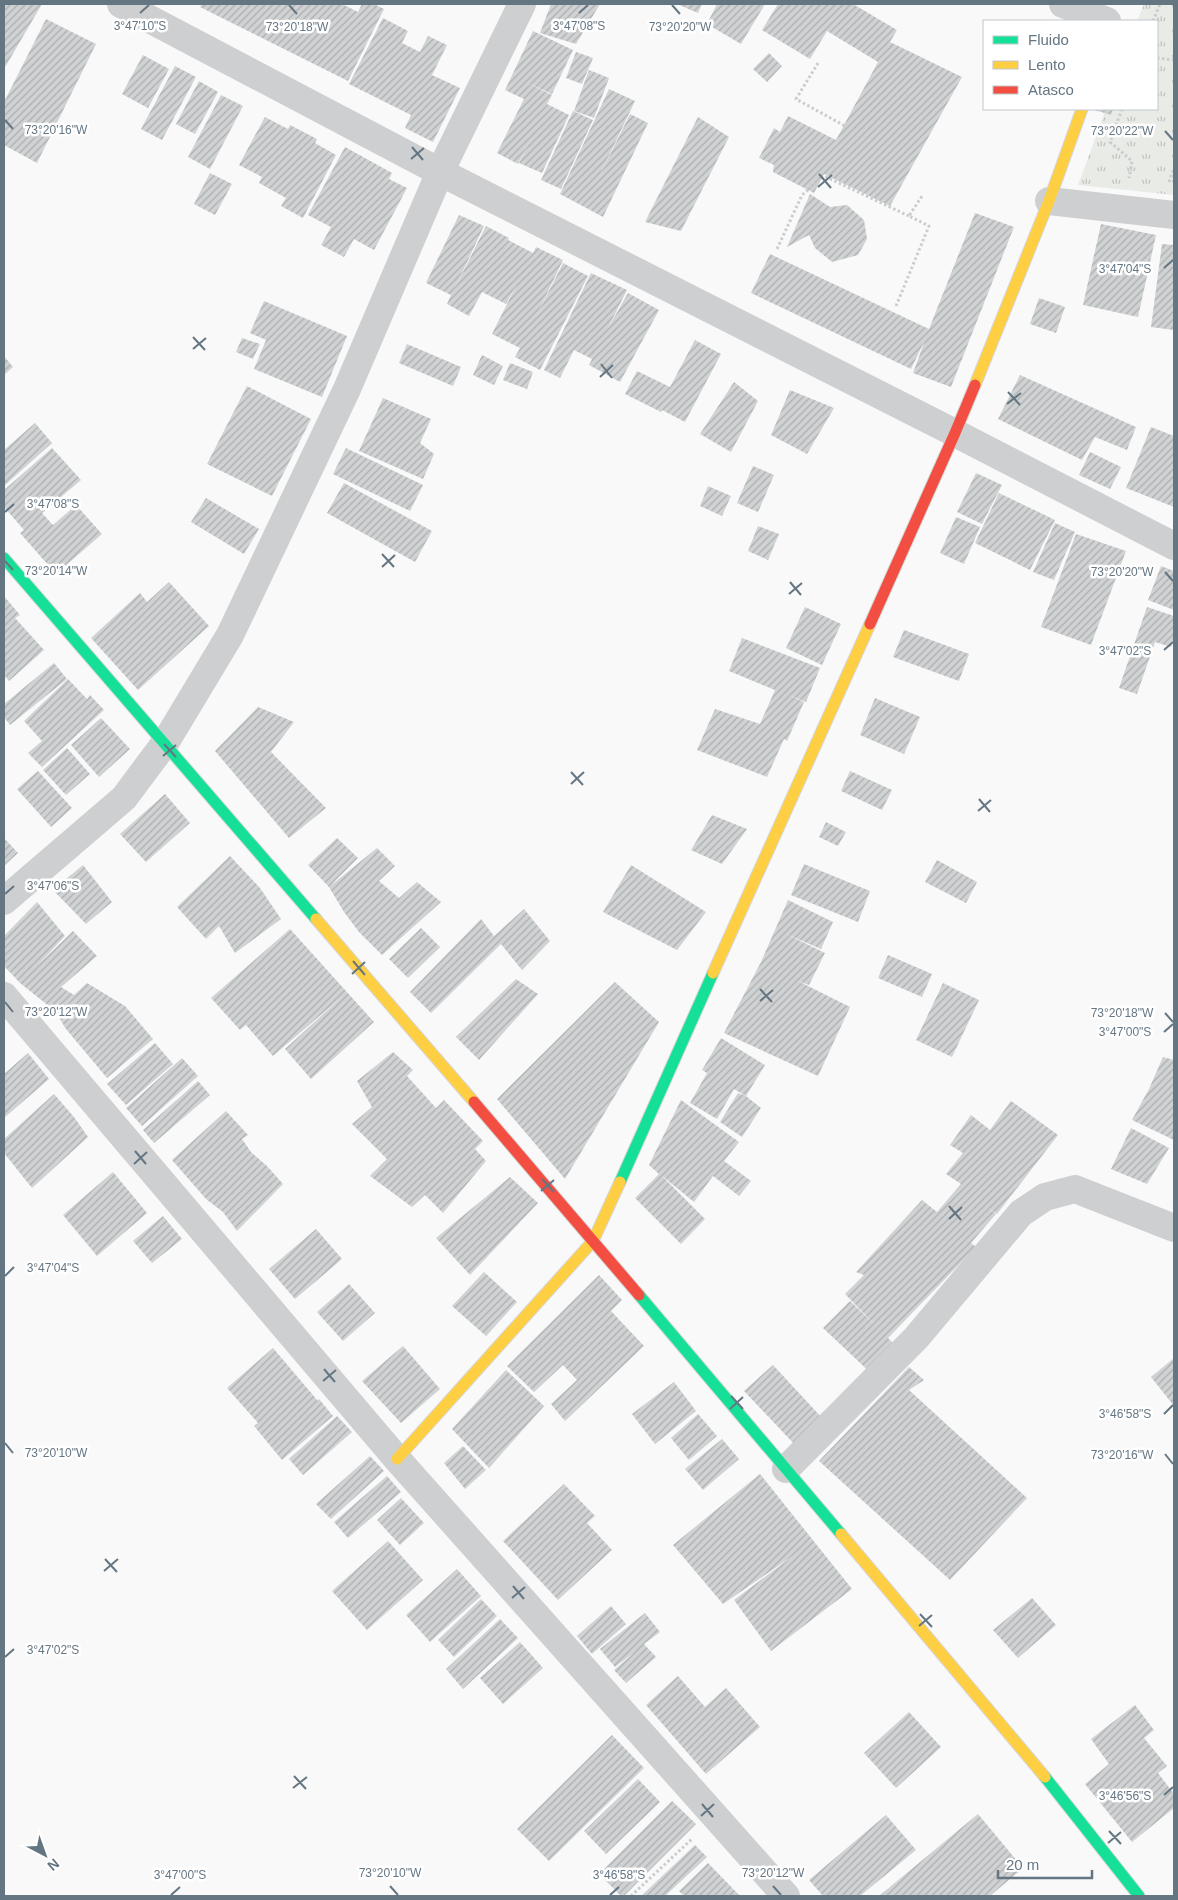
<svg xmlns="http://www.w3.org/2000/svg" width="1178" height="1900" font-family="Arial,sans-serif">
<style>
.park{fill:url(#park-tufts)}
.building{fill:url(#building-hatch)}
.lines{fill:none;stroke-linecap:round;stroke-linejoin:round}
.fast-casing{stroke:#d5d6d7;stroke-width:13}
.slow-casing{stroke:#d5d6d7;stroke-width:13}
.jam-casing{stroke:#d5d6d7;stroke-width:13}
.path{stroke:#cbcccd;stroke-width:3;stroke-dasharray:2.5 2.5;stroke-linecap:butt}
.street{stroke:#cecfd0;stroke-width:28}
.fast{stroke:#16e098;stroke-width:11}
.slow{stroke:#ffcf43;stroke-width:11}
.jam{stroke:#f24e42;stroke-width:11}
.ticks{fill:none;stroke:#657683;stroke-width:2}
.ticks-label{font-size:12px;text-anchor:middle;fill:#657683;stroke:#fff;stroke-width:5;stroke-linejoin:round;paint-order:stroke}
</style>
<defs>
<pattern id="park-tufts" width="24" height="20" patternUnits="userSpaceOnUse" patternTransform="scale(1.25)"><rect width="24" height="20" fill="#e8ebe6"/><path d="M3 7l-1-3M5 7V3M7 7l1-3M15 17l-1-3M17 17v-4M19 17l1-3" fill="none" stroke="#c0c3c0"/></pattern>
<pattern id="building-hatch" width="6" height="6" patternUnits="userSpaceOnUse" patternTransform="scale(1.25)"><rect width="6" height="6" fill="#d0d2d3"/><path d="M-1 1l2-2M0 6l6-6M5 7l2-2" fill="none" stroke="#acafb1"/></pattern>
</defs>
<rect width="100%" height="100%" fill="#f9f9f9"/>
<path class="park" d="M1144 4H1174V195L1078 185 1106 109H1157V21H1137Z"/>
<path class="building" d="M4 4H42L4 69Z
M202 4H342L358 12 362 4H374L384 9 348 81 200 7Z
M551 4H600L576 44 540 33Z
M677 4H702L698 13Z
M717 4H765L741 44 707 24Z
M778 4H853L897 30 890 42 962 77 890 206 824 174 814 193 773 172 774 165 759 158 774 128 780 132 788 116 836 140 878 62 827 31 810 59 762 30Z
M383 18 408 31 402 43 420 52 428 36 447 45 432 75 460 88 433 142 405 128 411 115 349 84Z
M46 19 96 44 37 163 4 145V102Z
M533 31 573 50 552 94 527 83 552 95 547 104 569 115 542 173 519 163 531 138 518 164 497 153 524 99 505 90Z
M576 52 593 58 582 84 566 78Z
M769 53 782 66 767 82 753 69Z
M143 55 169 69 148 108 122 94Z
M175 66 196 77 162 140 141 129Z
M589 70 609 78 594 118 574 111Z
M199 81 218 92 195 134 176 124Z
M609 89 635 101 596 183 630 114 648 123 603 217 560 194Z
M221 95 243 106 210 169 188 157Z
M1091 109H1113L1111 115Z
M573 111 593 120 561 189 541 180Z
M265 117 288 129 290 125 317 139 315 143 336 155 303 218 281 206 286 198 259 183 262 177 239 165Z
M698 117 729 137 681 231 645 222Z
M345 147 392 173 389 179 407 188 374 250 354 239 344 257 321 245 331 227 308 215Z
M210 173 232 184 215 215 194 204Z
M810 194 830 207 847 205 864 220 867 239 858 255 832 262 815 248 809 235 787 247Z
M975 213 1014 227 951 387 913 373 925 340 911 369 751 293 770 254 929 329Z
M459 215 484 226 454 290 486 226 509 238 508 240 533 253 536 247 563 260 536 317 563 263 588 276 540 370 515 357 520 348 492 334 517 284 506 304 482 292 469 316 447 304 451 295 426 283Z
M1101 224 1156 235 1138 317 1083 305Z
M1162 244 1174 245V330L1151 327Z
M591 273 627 290 607 330 628 293 659 310 620 382 589 365 592 359 574 350 560 378 544 370Z
M1039 298 1065 307 1056 333 1030 324Z
M264 301 347 336 322 397 254 369 266 340 250 333Z
M242 338 260 344 253 359 236 352Z
M695 340 721 354 685 422 662 410 661 412 625 394 637 371 670 387Z
M407 344 461 367 453 386 399 363Z
M482 355 503 366 494 385 473 375Z
M4 356 13 367 4 375Z
M510 363 533 372 527 389 503 380Z
M1020 375 1136 427 1127 450 1095 437 1082 460 998 419Z
M734 382 758 401 731 452 700 434Z
M247 386 311 419 272 496 207 464Z
M790 390 834 408 807 454 771 435Z
M383 398 431 419 420 443 434 454 423 479 359 451Z
M35 423 52 443 4 486V450Z
M1151 427 1174 436V507L1126 488Z
M52 448 81 480 42 513 53 525 76 505 102 534 56 574 20 533 24 530 4 507V490Z
M346 448 423 485 410 511 333 474Z
M1090 452 1121 467 1110 489 1079 475Z
M753 466 774 475 758 512 737 503Z
M976 473 1002 485 982 524 957 512Z
M344 483 432 531 415 562 327 513Z
M708 486 731 496 722 516 700 506Z
M999 493 1055 520 1030 570 975 543Z
M206 498 259 529 244 554 191 522Z
M956 517 980 527 964 564 940 553Z
M1055 523 1075 532 1054 580 1033 572Z
M758 526 779 534 768 560 748 551Z
M1076 534 1126 551 1091 645 1041 627Z
M1161 566 1174 571V610L1148 600Z
M169 582 209 626 138 690 91 638 140 593 147 602Z
M4 596 20 615 15 618 44 650 9 681 4 675Z
M805 607 841 624 822 665 786 648Z
M1147 607 1174 616V636L1171 647 1155 642 1137 694 1119 688Z
M904 630 969 654 959 681 893 657Z
M742 638 820 668 806 702 789 695 804 702 787 741 784 739 767 777 697 750 715 709 760 724 775 690 729 671Z
M54 663 67 679 10 725 4 717V704Z
M68 679 87 699 90 695 104 710 42 767 28 753 42 741 24 721Z
M875 698 920 717 904 754 860 735Z
M258 707 294 722 271 752 326 808 289 838 215 751Z
M101 718 130 749 99 777 71 745Z
M67 748 90 774 66 795 43 770Z
M38 771 72 808 51 827 17 789Z
M850 771 892 790 882 810 841 791Z
M165 794 190 823 146 862 120 834Z
M712 815 747 829 722 864 691 850Z
M826 822 846 832 838 846 819 837Z
M4 838 18 853 4 866Z
M337 838 358 858 329 887 308 865Z
M377 848 395 866 379 881 399 898 417 882 441 902 382 955 359 932 344 912 329 887Z
M230 856 260 888 281 919 235 953 219 926 206 939 177 907Z
M937 860 977 882 966 903 925 882Z
M804 864 870 891 858 922 791 895Z
M83 865 112 902 86 924 53 890Z
M631 865 706 912 677 950 603 912Z
M788 900 833 922 821 949 786 934 825 953 809 985 798 981 850 1007 818 1076 724 1033 761 962Z
M37 902 65 936 38 965 73 931 97 956 61 987 74 995 87 983 125 1006 153 1039 107 1078 66 1029 55 1011 20 983 4 966V936Z
M524 909 550 941 522 970 501 944 431 1013 410 992 481 919 494 936Z
M421 928 440 947 408 978 389 959Z
M290 929 374 1022 311 1079 285 1049 344 995 273 1056 246 1025 240 1030 211 998Z
M888 955 932 974 922 997 878 978Z
M516 979 538 994 479 1060 456 1037Z
M615 982 659 1022 565 1179 497 1099Z
M943 983 979 1000 952 1057 916 1040Z
M721 1038 765 1065 746 1096 761 1108 742 1137 720 1122 738 1093 746 1096 734 1089 717 1119 690 1103 707 1073 702 1070Z
M155 1043 173 1064 126 1105 107 1084Z
M393 1052 413 1070 407 1076 436 1108 444 1100 483 1141 475 1149 486 1161 443 1213 425 1195 412 1207 370 1176 387 1159 352 1124 372 1107 357 1081Z
M28 1053 49 1079 4 1118V1074Z
M1163 1057 1174 1060V1140L1132 1120 1149 1089Z
M182 1058 198 1076 142 1126 126 1108Z
M198 1081 210 1095 154 1143 143 1130Z
M54 1094 74 1117 88 1137 32 1188 4 1153V1139Z
M681 1100 739 1142 724 1161 751 1181 739 1196 713 1176 694 1202 661 1175 705 1219 681 1244 635 1198 659 1174 649 1165Z
M1011 1101 1058 1135 997 1214 987 1207 996 1214 971 1243 976 1247 888 1338 899 1349 875 1377 823 1328 850 1301 874 1324 845 1294 864 1275 856 1272 922 1200 937 1212 961 1184 946 1174 963 1153 950 1145 971 1115 990 1130Z
M226 1111 248 1135 242 1139 251 1152 267 1166 283 1184 237 1231 223 1212 206 1199 172 1160Z
M1131 1128 1169 1148 1147 1184 1111 1169Z
M113 1172 147 1213 97 1256 63 1215Z
M510 1177 538 1203 470 1275 436 1238Z
M163 1216 182 1239 152 1263 133 1241Z
M316 1229 342 1259 295 1299 269 1269Z
M484 1272 517 1302 486 1336 452 1306Z
M599 1275 622 1300 611 1311 644 1346 565 1421 551 1404 577 1380 563 1365 534 1392 507 1366Z
M349 1284 375 1313 343 1341 317 1312Z
M403 1346 440 1389 401 1423 362 1381Z
M273 1348 318 1401 319 1399 333 1416 282 1460 254 1426 258 1423 227 1388Z
M1174 1358V1406L1151 1377Z
M773 1365 824 1420 797 1447 744 1391Z
M909 1367 924 1380 909 1390 1027 1498 950 1580 819 1461Z
M506 1370 544 1406 489 1468 452 1429Z
M674 1382 696 1411 655 1444 632 1414Z
M698 1414 717 1436 689 1460 671 1438Z
M337 1416 352 1432 303 1475 289 1459Z
M722 1439 739 1459 703 1490 685 1469Z
M463 1446 486 1470 465 1489 444 1463Z
M370 1456 384 1471 331 1519 316 1504Z
M760 1474 852 1589 771 1651 734 1600 797 1553 723 1604 673 1545Z
M387 1476 401 1492 348 1538 334 1522Z
M564 1484 595 1516 587 1523 612 1550 558 1600 503 1541Z
M401 1498 424 1523 400 1545 377 1520Z
M388 1541 423 1580 367 1630 332 1591Z
M457 1569 481 1596 430 1642 406 1615Z
M1032 1598 1056 1625 1018 1658 993 1630Z
M481 1599 497 1616 454 1657 438 1640Z
M611 1606 626 1624 592 1654 577 1636Z
M645 1613 660 1632 644 1644 656 1657 626 1683 614 1670 635 1652 615 1667 600 1649Z
M500 1619 518 1638 463 1689 446 1669Z
M520 1642 543 1668 503 1704 480 1678Z
M678 1676 705 1707 726 1688 760 1727 706 1774 646 1705Z
M1135 1705 1154 1730 1144 1738 1167 1766 1158 1773 1174 1794V1808L1132 1842 1085 1784 1109 1764 1091 1739Z
M909 1712 941 1747 896 1788 864 1753Z
M612 1735 644 1768 549 1861 517 1829Z
M638 1779 660 1802 606 1854 584 1831Z
M672 1801 696 1824 624 1896H621L599 1874Z
M978 1814 1023 1868 990 1896H879Z
M886 1815 916 1850 860 1896H823L809 1880Z
M695 1845 707 1857 665 1896H641Z
M708 1863 740 1896H684L679 1891Z"/>
<g class="lines">
<defs>
<path id="fast" d="M4 558 316 919
M620 1182 713 973
M639 1295 841 1534
M1045 1777 1139 1896"/>
<path id="slow" d="M975 385 1049 201 1082 109
M316 919 474 1102
M713 973 870 624
M397 1459 593 1241 620 1182
M841 1534 1045 1777"/>
<path id="jam" d="M870 624 955 433 975 385
M474 1102 639 1295"/>
</defs>
<use href="#fast" class="fast-casing"/>
<use href="#slow" class="slow-casing"/>
<use href="#jam" class="jam-casing"/>
<path class="path" d="M1153 21 1160 4
M1157 58 1174 60
M818 63 796 99 845 126
M1122 109 1110 142 1132 161 1129 178
M1169 182 1174 168
M777 249 802 195 824 176 909 216
M896 306 929 226 909 216 922 196
M631 1896 693 1838"/>
<path class="street" d="M121 4 440 172 955 433 1174 546
M1063 4 1107 21
M1049 201 1174 215
M4 901 124 798 165 743 230 635 347 389 440 172 522 4
M4 996 397 1459 786 1896
M786 1469 916 1338 1021 1213 1045 1197 1075 1189 1174 1228"/>
<use href="#fast" class="fast"/>
<use href="#slow" class="slow"/>
<use href="#jam" class="jam"/>
</g>
<path class="ticks" d="M289 5 297 14M672 5 680 14M140 13 149 5M579 13 588 5M5 120 13 129M1165 131 1173 140M412 147 423 160M411 159 424 148M819 174 831 188M818 187 832 175M1164 268 1173 260M193 337 205 350M193 349 206 338M601 364 612 378M600 377 613 365M1008 392 1020 405M1007 404 1021 393M5 512 14 504M382 554 394 567M5 561 13 570M382 567 395 555M1165 572 1173 581M790 582 801 595M789 594 802 583M1164 650 1173 642M164 744 176 757M163 756 176 745M571 772 583 785M571 784 584 772M979 799 990 812M978 811 991 800M5 894 14 886M353 961 365 975M352 974 365 962M760 989 772 1002M760 1001 773 990M5 1002 13 1012M1165 1013 1173 1022M1164 1032 1173 1024M135 1151 146 1164M134 1164 147 1152M542 1179 554 1192M541 1191 554 1180M949 1206 961 1220M949 1219 962 1207M5 1276 14 1267M324 1369 335 1382M323 1381 336 1370M731 1396 743 1409M730 1409 743 1397M1164 1414 1173 1405M5 1443 13 1453M1165 1454 1173 1464M105 1559 117 1572M104 1571 118 1559M513 1586 524 1599M512 1598 525 1587M920 1614 932 1627M919 1626 932 1615M5 1657 14 1649M294 1776 306 1789M293 1788 307 1777M1164 1795 1173 1787M702 1804 713 1817M701 1816 714 1804M1109 1831 1121 1844M1108 1843 1121 1832M390 1886 398 1895M773 1886 781 1895M171 1895 180 1887M610 1895 619 1887"/>
<g class="ticks-label">
<text x="140" y="30">3°47'10"S</text>
<text x="579" y="30">3°47'08"S</text>
<text x="297" y="31">73°20'18"W</text>
<text x="680" y="31">73°20'20"W</text>
<text x="56" y="134">73°20'16"W</text>
<text x="1122" y="135">73°20'22"W</text>
<text x="1125" y="273">3°47'04"S</text>
<text x="53" y="508">3°47'08"S</text>
<text x="56" y="575">73°20'14"W</text>
<text x="1122" y="576">73°20'20"W</text>
<text x="1125" y="655">3°47'02"S</text>
<text x="53" y="890">3°47'06"S</text>
<text x="56" y="1016">73°20'12"W</text>
<text x="1122" y="1017">73°20'18"W</text>
<text x="1125" y="1036">3°47'00"S</text>
<text x="53" y="1272">3°47'04"S</text>
<text x="1125" y="1418">3°46'58"S</text>
<text x="56" y="1457">73°20'10"W</text>
<text x="1122" y="1459">73°20'16"W</text>
<text x="53" y="1654">3°47'02"S</text>
<text x="1125" y="1800">3°46'56"S</text>
<text x="390" y="1877">73°20'10"W</text>
<text x="773" y="1877">73°20'12"W</text>
<text x="180" y="1879">3°47'00"S</text>
<text x="619" y="1879">3°46'58"S</text>
</g>
<rect width="1178" height="1900" fill="none" stroke="#657683" stroke-width="10"/>
<rect x="983" y="20" width="175" height="90" fill="#ffffff" stroke="#c1c8cd"/>
<rect x="993" y="36" width="25" height="8" fill="#16e098" stroke="#c1c8cd"/>
<text x="1028" y="45" font-size="15" fill="#657683">Fluido</text>
<rect x="993" y="61" width="25" height="8" fill="#ffcf43" stroke="#c1c8cd"/>
<text x="1028" y="70" font-size="15" fill="#657683">Lento</text>
<rect x="993" y="86" width="25" height="8" fill="#f24e42" stroke="#c1c8cd"/>
<text x="1028" y="95" font-size="15" fill="#657683">Atasco</text>
<g transform="translate(45 1855) rotate(139)" stroke="#ffffff" stroke-width="4" paint-order="stroke">
<path d="M0-4L9 19L0 12L-9 19Z" fill="#657683"/>
<text y="-8" font-size="14" font-weight="bold" text-anchor="middle" fill="#657683">N</text>
</g>
<path d="M998 1870v8h94v-8" fill="none" stroke="#657683" stroke-width="2.5"/>
<text x="1006" y="1870" font-size="15" fill="#657683" stroke="#ffffff" stroke-width="4" paint-order="stroke">20 m</text>
</svg>
